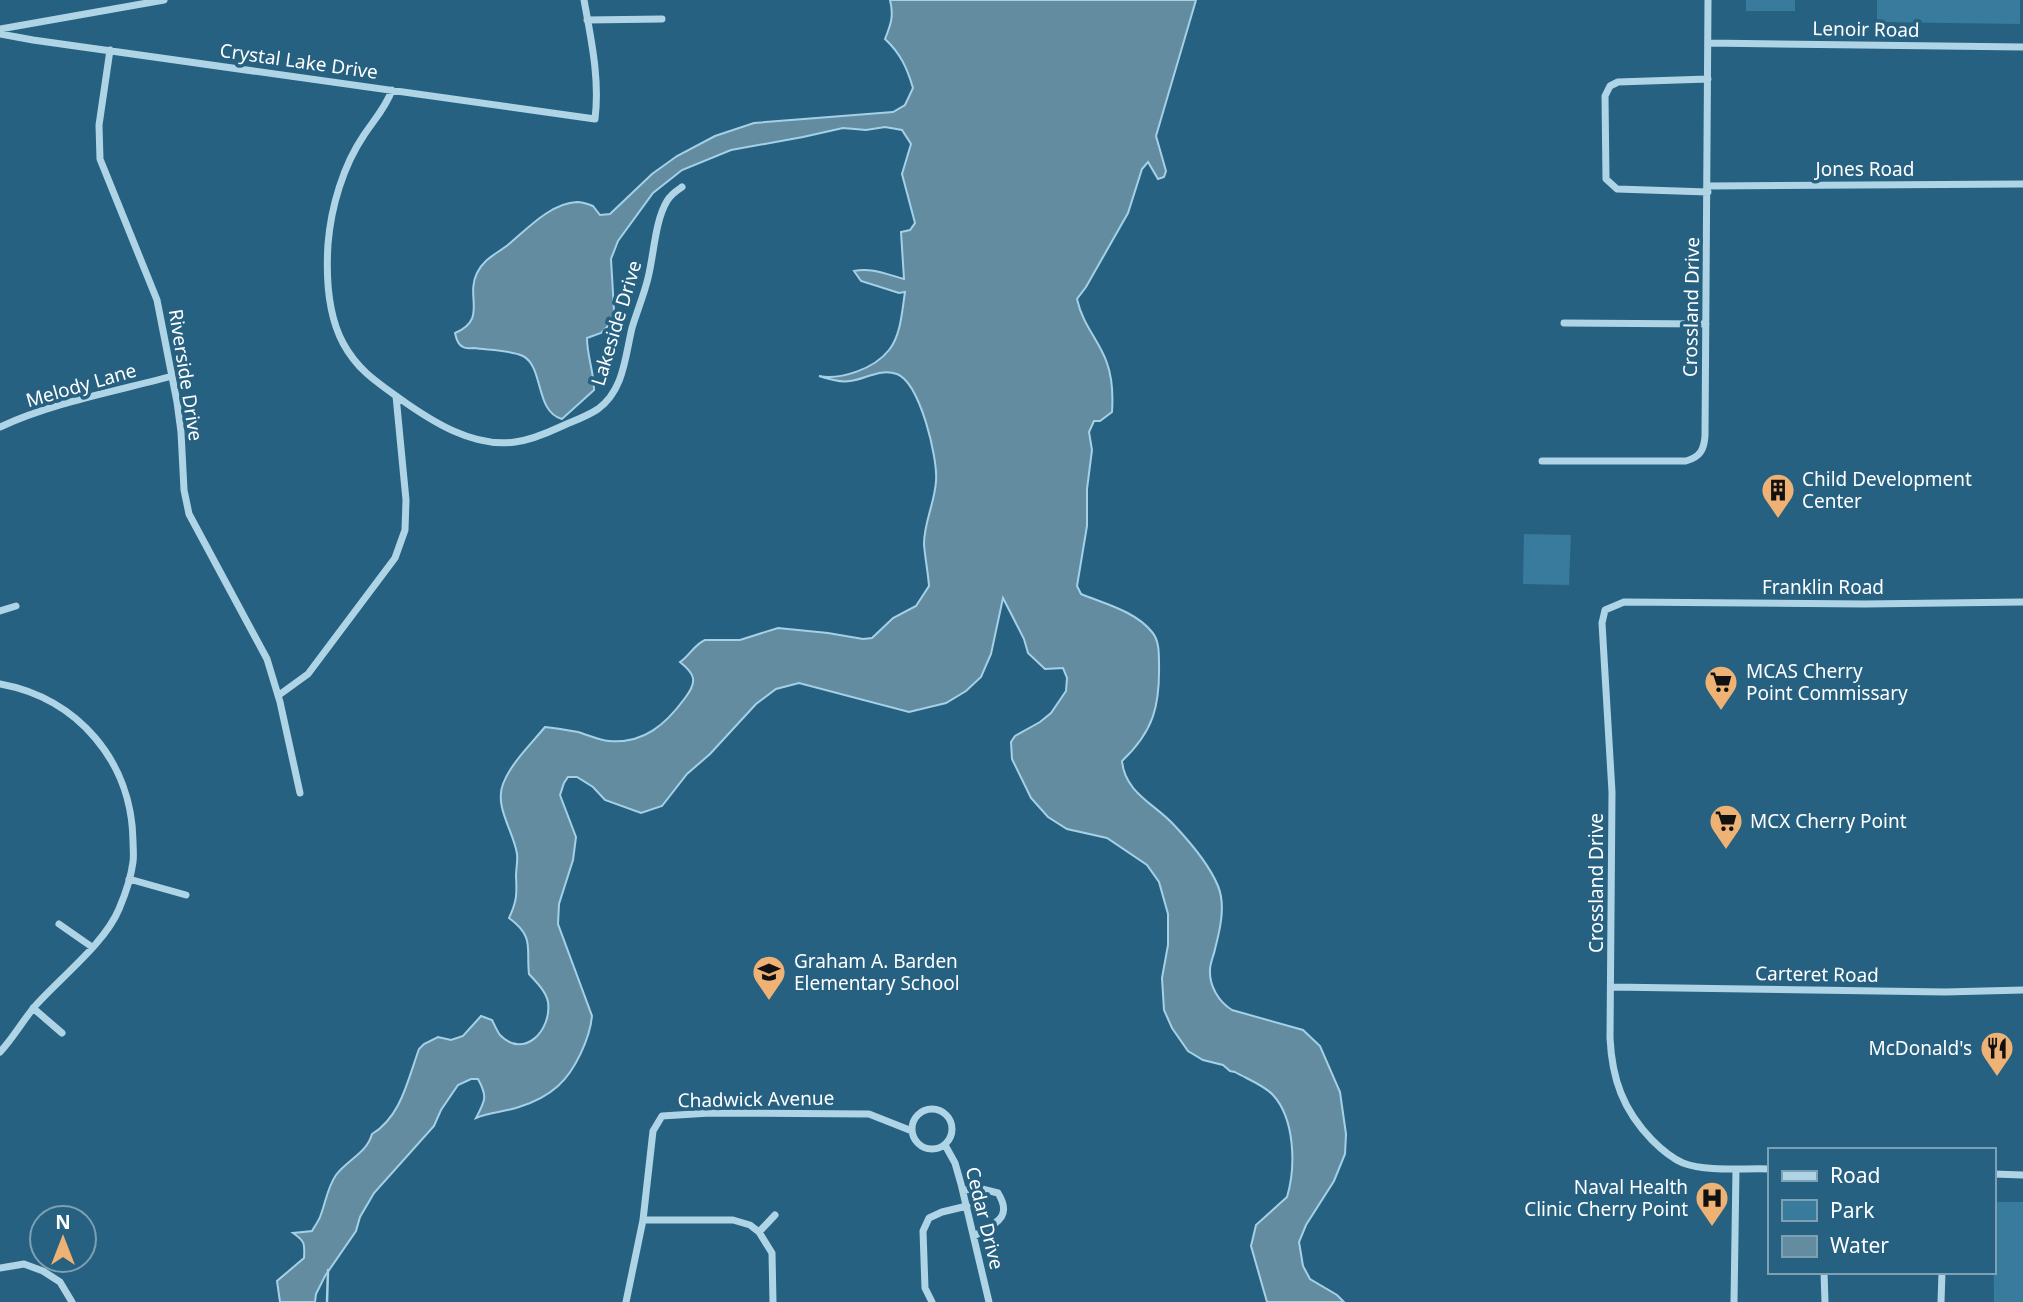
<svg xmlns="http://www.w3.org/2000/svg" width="2023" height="1302" font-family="'Noto Sans',sans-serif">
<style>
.green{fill:#387b9c}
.water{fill:#648ca1;stroke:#a4d1e6;stroke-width:2}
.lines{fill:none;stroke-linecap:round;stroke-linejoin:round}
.stream{stroke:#a4d1e6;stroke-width:2.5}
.minor{stroke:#afd4e6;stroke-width:7}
.labels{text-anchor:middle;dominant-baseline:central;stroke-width:7;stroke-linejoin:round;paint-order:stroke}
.street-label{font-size:19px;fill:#fff;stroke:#276181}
.poi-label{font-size:19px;fill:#fff;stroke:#276181;text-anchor:start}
</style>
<rect width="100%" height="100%" fill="#276181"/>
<path class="green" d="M1746 0H1795V11H1746Z
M1877 0H2020V24L1877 22Z
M1524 534 1571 535 1569 585 1523 584Z
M1993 1202H2023V1302H1994Z"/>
<path class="water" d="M890 0H1196L1156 136 1166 171 1164 177 1158 179 1148 162 1142 169 1128 213 1086 287 1077 299C1083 326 1099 340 1107 363 1112 377 1113 397 1112 412L1100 421H1094L1089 432 1092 450 1087 489V526L1077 586 1081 594C1105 604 1135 611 1152 632 1159 640 1159 653 1159 663 1160 705 1154 731 1122 761 1125 793 1155 804 1174 825 1190 842 1209 864 1218 886 1226 905 1220 930 1215 949 1214 955 1210 963 1210 970 1209 986 1219 1002 1232 1010L1303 1030 1320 1046 1340 1092 1346 1134 1345 1154 1334 1181 1306 1225 1299 1242 1303 1266 1310 1279 1337 1295 1344 1302H1267L1251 1246 1256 1225 1287 1197C1296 1167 1295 1119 1273 1095 1264 1085 1247 1079 1235 1072L1230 1071 1223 1065 1203 1060 1188 1051 1172 1028 1164 1010 1162 978 1168 945V914L1159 882 1147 865 1107 838 1067 829 1048 817 1031 798 1012 759 1011 742 1015 736 1040 722 1051 713 1066 691 1067 678 1063 668 1045 669 1028 653 1024 639 1003 598 991 654 981 677 966 691 946 703 909 712 799 683 776 689 756 704 710 754 687 774 662 806 641 813 605 800 593 787 577 777H568L564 783 560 795 576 837 573 860 559 904 558 924 592 1016C590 1038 575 1071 558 1086 548 1095 532 1103 519 1107 505 1112 490 1112 476 1118 485 1101 488 1097 478 1079H471L458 1085 441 1110 434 1126 374 1193 360 1217 356 1231 325 1276 316 1294 315 1302H280L277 1281 304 1258C305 1244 305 1241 293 1233L312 1231C314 1227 318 1222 320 1217 326 1202 327 1188 336 1175 347 1160 367 1153 372 1134 401 1117 408 1079 419 1049L424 1044 438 1037 451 1040 463 1036 481 1016 492 1020C494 1024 497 1031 500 1035 524 1060 552 1030 548 1002 546 991 536 982 529 974 526 948 535 937 509 918 517 901 517 894 516 876 516 868 518 861 517 854 514 832 494 807 503 784 511 763 531 744 545 727 556 728 567 730 578 732 588 735 599 740 609 741 644 744 666 724 685 698 698 681 695 674 680 662 689 656 695 644 705 640H740L778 628 828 633 863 639 872 638 893 618 916 606 929 586C928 572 925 558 924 544 924 522 935 502 936 481 938 458 920 383 897 374 880 368 866 379 850 381 840 383 828 379 819 376 841 380 874 369 889 350 901 335 902 311 905 292L899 293 861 281 854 271C872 267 888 275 904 279L901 232 910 230 915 223 902 174 911 144 902 130 885 127 866 130 843 128 803 137 731 150 682 170 653 193 618 241 611 259 614 310 610 324 601 333 587 338C587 356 594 372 594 390L562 419C535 412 544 367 523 356 511 350 487 350 474 348 470 348 466 349 463 347 458 345 456 338 455 333 488 319 465 297 477 273 484 258 497 254 509 244 527 229 551 203 577 202 582 202 588 204 593 206L600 215 610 214 652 174 677 156 715 136 754 123 893 112 905 105 913 88C907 68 901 54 885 39 891 24 894 16 890 0Z"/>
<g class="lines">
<path class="stream" d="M327 1302 328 1270"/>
<path class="minor" d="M587 20 662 19
M0 29 164 0
M0 34 33 40 595 119C600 79 591 39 584 0
M1708 43 2023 47
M110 50 99 125 100 159 157 300 177 402 181 432 184 490 189 514 267 659 280 702 300 793
M1708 79 1618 82 1610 86 1605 96 1606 179 1617 189 1708 192
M392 90C386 107 374 120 364 135 343 166 331 207 328 244 326 276 328 315 343 343 357 369 375 381 399 398 431 421 473 448 515 442 531 440 545 434 560 427 573 421 586 417 598 409 624 390 625 357 632 328 637 311 644 295 648 278 654 254 655 221 667 201 671 194 676 191 682 187
M1708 186 2023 184
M1564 323 1706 324
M0 427C54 402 114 392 172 376
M1542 461H1686C1700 457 1704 450 1705 436L1708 0
M0 611 16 606
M0 684C78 698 132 762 133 841 133 848 134 856 133 862 131 877 125 895 119 909 105 943 61 977 36 1005 23 1020 14 1037 0 1052
M279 695 308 674 395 558 405 530 406 500 396 396
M129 879 186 895
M59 924 92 947
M1611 987 1945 992 2023 990
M33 1008 62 1033
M912 1129a20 20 0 1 1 40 0a20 20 0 1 1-40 0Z
M945 1145 955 1163 961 1184 989 1302
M1769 1169C1743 1168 1707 1172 1683 1163 1671 1158 1661 1149 1652 1140 1623 1110 1612 1079 1610 1038L1612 792 1602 623 1605 610 1624 602 1865 604 2023 602
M1993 1174 2023 1175
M963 1190 982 1189 998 1193C1014 1219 993 1224 974 1236
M643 1220H733L750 1225 759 1232 772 1253 773 1302
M759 1232 775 1215
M0 1268 24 1264 43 1271 60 1282 72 1302
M1824 1272 1825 1302
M626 1302 643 1220 653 1131 662 1116 710 1113 869 1114 912 1131
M932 1302 925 1288 923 1231 929 1218 942 1212 967 1206
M1734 1302 1736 1169
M1941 1302 1942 1272"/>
</g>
<defs>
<symbol id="building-pin" viewBox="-11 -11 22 30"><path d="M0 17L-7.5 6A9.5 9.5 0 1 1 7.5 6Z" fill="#eeb275" stroke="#276181"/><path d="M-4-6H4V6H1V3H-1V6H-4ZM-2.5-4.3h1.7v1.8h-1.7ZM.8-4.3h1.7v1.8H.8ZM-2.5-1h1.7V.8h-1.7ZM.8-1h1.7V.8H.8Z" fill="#111"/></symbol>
<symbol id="supermarket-pin" viewBox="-11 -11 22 30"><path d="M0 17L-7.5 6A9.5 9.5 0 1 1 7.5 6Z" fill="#eeb275" stroke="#276181"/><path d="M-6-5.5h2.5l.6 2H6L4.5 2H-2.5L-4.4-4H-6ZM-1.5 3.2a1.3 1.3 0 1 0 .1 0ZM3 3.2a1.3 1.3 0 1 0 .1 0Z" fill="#111"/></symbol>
<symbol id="school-pin" viewBox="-11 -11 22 30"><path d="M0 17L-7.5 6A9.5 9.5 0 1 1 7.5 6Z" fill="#eeb275" stroke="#276181"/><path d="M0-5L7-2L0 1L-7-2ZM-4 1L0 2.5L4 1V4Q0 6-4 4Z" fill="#111"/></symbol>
<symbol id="restaurant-pin" viewBox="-11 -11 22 30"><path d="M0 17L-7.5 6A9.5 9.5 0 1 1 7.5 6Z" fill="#eeb275" stroke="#276181"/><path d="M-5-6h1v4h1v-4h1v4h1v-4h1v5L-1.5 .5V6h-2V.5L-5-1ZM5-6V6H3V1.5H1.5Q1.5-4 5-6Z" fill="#111"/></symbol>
<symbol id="hospital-pin" viewBox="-11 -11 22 30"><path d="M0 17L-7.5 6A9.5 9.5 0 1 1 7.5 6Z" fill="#eeb275" stroke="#276181"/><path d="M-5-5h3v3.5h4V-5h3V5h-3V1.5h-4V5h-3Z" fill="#111"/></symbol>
</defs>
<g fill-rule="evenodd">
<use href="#building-pin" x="1759" y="471" width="38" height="52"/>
<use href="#supermarket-pin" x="1702" y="663" width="38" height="52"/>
<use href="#supermarket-pin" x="1707" y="802" width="38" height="52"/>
<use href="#school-pin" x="750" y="953" width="38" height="52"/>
<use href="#restaurant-pin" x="1978" y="1029" width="38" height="52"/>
<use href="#hospital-pin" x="1693" y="1179" width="38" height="52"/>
</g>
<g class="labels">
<g class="street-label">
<text transform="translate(1866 29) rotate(1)">Lenoir Road</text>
<text transform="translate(299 61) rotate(8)">Crystal Lake Drive</text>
<text x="1865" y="169">Jones Road</text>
<text transform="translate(1691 307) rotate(-89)">Crossland Drive</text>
<text transform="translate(616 323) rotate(-73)">Lakeside Drive</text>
<text transform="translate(186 375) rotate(81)">Riverside Drive</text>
<text transform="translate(81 385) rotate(-16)">Melody Lane</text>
<text x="1823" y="587">Franklin Road</text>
<text transform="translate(1596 883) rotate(-90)">Crossland Drive</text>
<text transform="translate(1817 974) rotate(1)">Carteret Road</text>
<text transform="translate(756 1099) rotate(-1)">Chadwick Avenue</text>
<text transform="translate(985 1218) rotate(76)">Cedar Drive</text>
</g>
<g class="poi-label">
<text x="1802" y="479">Child Development<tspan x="1802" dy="22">Center</tspan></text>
<text x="1746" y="671">MCAS Cherry<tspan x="1746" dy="22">Point Commissary</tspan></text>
<text x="1750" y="821">MCX Cherry Point</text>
<text x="794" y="961">Graham A. Barden<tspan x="794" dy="22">Elementary School</tspan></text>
<text x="1972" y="1048" text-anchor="end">McDonald's</text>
<text x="1688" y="1187" text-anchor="end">Naval Health<tspan x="1688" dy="22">Clinic Cherry Point</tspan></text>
</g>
</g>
<rect x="1768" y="1148" width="228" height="126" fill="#276181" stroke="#7da0b3" stroke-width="2"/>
<rect x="1782" y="1171" width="35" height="10" fill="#afd4e6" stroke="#7da0b3" stroke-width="2"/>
<text x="1830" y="1183" font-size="21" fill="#ffffff">Road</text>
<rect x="1782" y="1200" width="35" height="21" fill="#387b9c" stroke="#7da0b3" stroke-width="2"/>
<text x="1830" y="1218" font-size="21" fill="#ffffff">Park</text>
<rect x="1782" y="1236" width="35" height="21" fill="#648ca1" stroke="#7da0b3" stroke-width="2"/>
<text x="1830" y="1253" font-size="21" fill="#ffffff">Water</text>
<g transform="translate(63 1239)"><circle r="33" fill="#276181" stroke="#7da0b3" stroke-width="2"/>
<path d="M0-5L12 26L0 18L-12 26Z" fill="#eeb275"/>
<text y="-10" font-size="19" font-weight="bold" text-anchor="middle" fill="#ffffff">N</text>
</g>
</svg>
